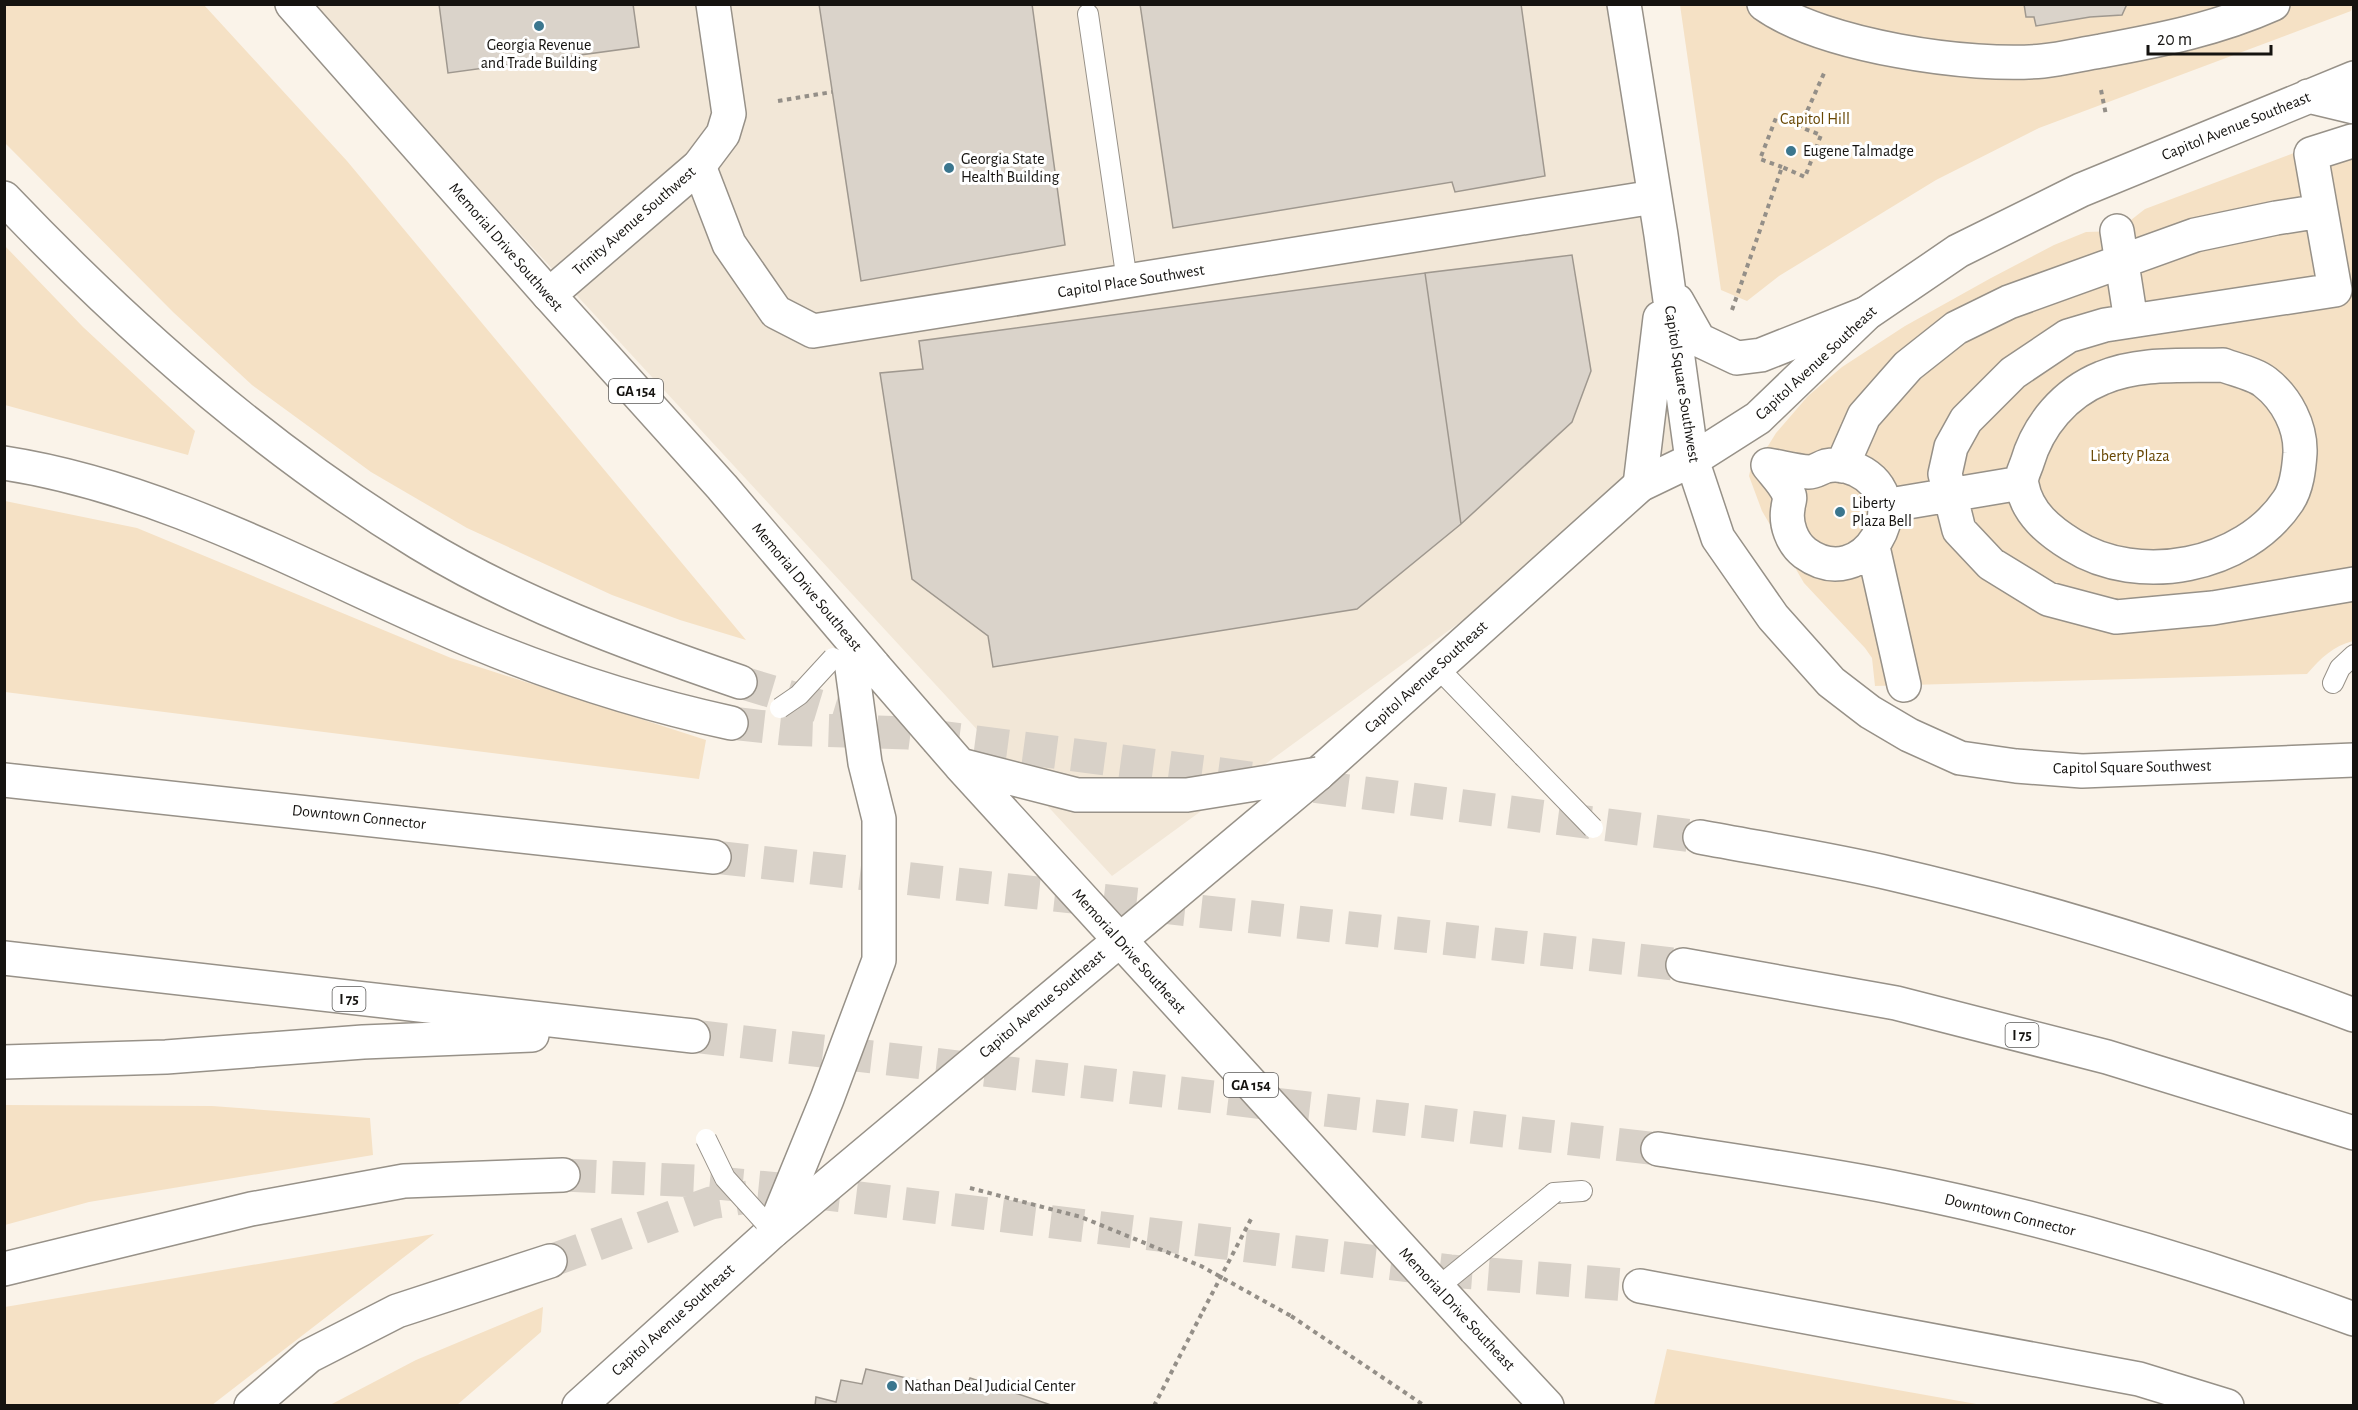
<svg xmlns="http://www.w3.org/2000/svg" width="2358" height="1410" font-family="'Alegreya Sans',sans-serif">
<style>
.built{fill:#f2e7d7}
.green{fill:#f5e1c5}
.building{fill:#dad3ca;stroke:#9f988f;stroke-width:1.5}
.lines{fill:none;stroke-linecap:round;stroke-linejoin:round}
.highway-tunnel{stroke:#d8d1c8;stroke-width:33;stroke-dasharray:33 16;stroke-linecap:butt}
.lane-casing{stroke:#979188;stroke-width:22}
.street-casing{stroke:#979188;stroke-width:36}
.secondary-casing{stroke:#979188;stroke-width:36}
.primary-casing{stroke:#979188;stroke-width:36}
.highway-casing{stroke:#979188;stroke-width:36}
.path{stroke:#948f88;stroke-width:4;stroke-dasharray:4.5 4.5;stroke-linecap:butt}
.lane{stroke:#fff;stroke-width:20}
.street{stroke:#fff;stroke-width:33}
.secondary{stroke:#fff;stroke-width:33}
.primary{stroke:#fff;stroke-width:33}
.highway{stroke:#fff;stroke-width:33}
.lane-bridge-casing{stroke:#979188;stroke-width:22;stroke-linecap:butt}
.secondary-bridge-casing{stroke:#979188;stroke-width:36;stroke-linecap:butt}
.primary-bridge-casing{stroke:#979188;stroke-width:36;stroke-linecap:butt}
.path-bridge{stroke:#948f88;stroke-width:4;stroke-dasharray:4.5 4.5;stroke-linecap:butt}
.lane-bridge{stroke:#fff;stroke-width:20}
.secondary-bridge{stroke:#fff;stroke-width:33}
.primary-bridge{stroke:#fff;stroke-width:33}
.poi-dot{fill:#3b768e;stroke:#fff;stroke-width:2}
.labels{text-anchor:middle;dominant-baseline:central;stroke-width:6;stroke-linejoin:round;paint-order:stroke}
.shield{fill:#fff;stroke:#5b5a58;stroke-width:1.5}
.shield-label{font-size:15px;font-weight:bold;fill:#151310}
.poi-label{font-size:16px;fill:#151310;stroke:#fff;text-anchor:start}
.park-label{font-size:16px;fill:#674602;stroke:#fff}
.street-label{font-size:16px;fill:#151310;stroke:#fff}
</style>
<rect width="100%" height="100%" fill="#faf3e9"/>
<path class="built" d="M309 5H1623L1692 460 1610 513 1112 876Z"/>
<path class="green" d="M2353 4 2351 11 2039 128 1936 180 1779 276 1747 301 1721 290 1680 5Z
M4 5H204L347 161 746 640 680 620 612 595 467 528 371 472 252 385 173 312 5 143Z
M2339 136 2353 141V641C2333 646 2321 658 2307 674L1875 686 1872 658 1865 648 1804 583 1762 511 1749 476 1753 458 1768 446 1776 433 1808 396 1842 367 1905 326 1991 278 2054 245 2086 232 2117 231 2145 209Z
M5 246 83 327 195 431 188 455 5 405Z
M5 501 137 528 451 658 706 740 699 779 5 692Z
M5 1105 212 1106 370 1118 373 1155 89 1202 5 1225Z
M434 1234 212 1405H5V1307Z
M543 1307 541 1332 457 1405H330L416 1360Z
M1667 1349 1982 1405H1654Z"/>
<path class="building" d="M439 4H633L639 47 448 73Z
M819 4H1032L1065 245 861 281Z
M1140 4H1521L1545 176 1455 192 1452 182 1173 228Z
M2024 4H2127L2122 15 2090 17 2036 26 2034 17H2026Z
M1572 255 1591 371 1572 422 1461 524 1425 273Z
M1425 273 1461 524 1357 609 993 667 988 636 912 579 880 373 923 369 919 341Z
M866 1369 965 1391 970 1378 1054 1406H815L816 1397 836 1402 841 1380 862 1384Z"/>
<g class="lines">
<path class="highway-tunnel" d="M740 682 866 720
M731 723 784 729 908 733 1700 837
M714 857 1683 965
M693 1036 1658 1149
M563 1175 697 1181 819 1193 1450 1271 1640 1286
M550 1261 711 1203 748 1197"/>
<defs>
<path id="lane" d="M1088 14 1127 281
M1437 667 1523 756
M2333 683 2340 668 2354 655
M1554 1193 1582 1191"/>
<path id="street" d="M1624 4 1661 235 1692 460
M1764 4C1823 46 1971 68 2043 61 2062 59 2082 54 2101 51 2161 40 2217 29 2273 4
M699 166 729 244 776 312 813 331 1654 197
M2321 211 2335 290 2105 325 2068 336 2013 373 1966 420 1951 447 1945 474 1959 530 1991 564 2048 599 2116 617 2213 608 2354 584
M2117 231 2131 321
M1677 301 1699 340 1737 358 1761 355 1867 313
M2223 365C2236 370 2255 374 2265 382 2287 399 2301 427 2300 453 2299 468 2297 488 2288 501 2244 567 2139 587 2072 545 2049 531 2027 513 2022 485 2020 478 2025 469 2027 463 2038 425 2065 393 2102 378 2139 362 2184 366 2223 365Z
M1768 465C1781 467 1795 471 1809 472 1815 472 1820 468 1826 466 1836 464 1848 466 1857 470 1920 500 1864 596 1805 553 1792 543 1785 524 1788 508 1788 504 1791 498 1789 495 1786 485 1774 473 1768 465Z
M1842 466 1864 416 1908 366 1956 328 2009 302 2195 235 2276 218 2321 211 2311 154 2352 141
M1640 485 1660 318
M1884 506 2021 483
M1873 547 1904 685"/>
<path id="secondary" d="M292 4 549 295
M2308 96 2354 107
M1692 460 1718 538 1773 617 1831 682 1870 712 1909 735 1960 758 2016 766 2082 771 2354 760
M1318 774 1640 485 1692 460 1758 418 1867 313 1958 251 2081 190 2354 78
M579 1406 773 1231"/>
<path id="primary" d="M713 4 729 114 723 134 699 166 549 295 722 487 874 666
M1475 1329 1547 1406"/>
<path id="highway" d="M4 198C128 328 266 450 419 543 519 604 629 644 740 682
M4 463C172 489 322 578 477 643 559 677 644 704 731 723
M4 780 714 857
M1700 837C1764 849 1829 859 1893 874 2049 910 2203 959 2354 1015
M4 958 693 1036
M1683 965 1896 1003 2107 1057 2354 1133
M4 1062 166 1057 363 1042 532 1035
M1658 1149C1735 1161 1814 1172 1891 1187 2048 1218 2203 1264 2354 1319
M4 1269 251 1209 404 1181 563 1175
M1640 1286 2139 1379 2227 1406
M251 1406 309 1356 397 1311 550 1261"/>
</defs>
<use href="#lane" class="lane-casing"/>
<use href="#street" class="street-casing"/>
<use href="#secondary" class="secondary-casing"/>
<use href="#primary" class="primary-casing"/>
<use href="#highway" class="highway-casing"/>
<path class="path" d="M2101 90 2106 115
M778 101 832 92
M1800 127 1825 71
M1732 310 1782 167 1805 177 1821 135 1776 118 1760 159 1782 167
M1291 1316 1425 1406
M1154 1406 1203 1311"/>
<use href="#lane" class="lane"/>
<use href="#street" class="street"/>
<use href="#secondary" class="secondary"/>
<use href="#primary" class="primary"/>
<use href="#highway" class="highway"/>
<defs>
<path id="lane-bridge" d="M780 708 799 695 833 658
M1523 756 1593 828
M706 1139 725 1178 773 1231
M1437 1288 1554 1193"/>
<path id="secondary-bridge" d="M773 1231 1318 774"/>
<path id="primary-bridge" d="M874 666 960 765 1475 1329
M960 765 1077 795H1187L1318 774
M773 1231 827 1099 879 960V819L865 763 851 661"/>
</defs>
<use href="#lane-bridge" class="lane-bridge-casing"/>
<use href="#secondary-bridge" class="secondary-bridge-casing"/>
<use href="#primary-bridge" class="primary-bridge-casing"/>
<path class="path-bridge" d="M970 1188 1081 1217 1201 1266 1291 1316
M1203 1311 1251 1219"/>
<use href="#lane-bridge" class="lane-bridge"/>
<use href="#secondary-bridge" class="secondary-bridge"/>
<use href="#primary-bridge" class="primary-bridge"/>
</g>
<g class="poi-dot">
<circle cx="539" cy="26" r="6"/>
<circle cx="1791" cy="151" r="6"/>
<circle cx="949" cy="168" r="6"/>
<circle cx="1840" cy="512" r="6"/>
<circle cx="892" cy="1386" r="6"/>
</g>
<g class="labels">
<g class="shield">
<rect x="609" y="379" width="54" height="24" rx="4.5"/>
<rect x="332.5" y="987" width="33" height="24" rx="4.5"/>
<rect x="2005.5" y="1023" width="33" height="24" rx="4.5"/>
<rect x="1224" y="1073" width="54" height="24" rx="4.5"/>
</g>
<g class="shield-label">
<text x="636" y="391">GA 154</text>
<text x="349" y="999">I 75</text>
<text x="2022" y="1035">I 75</text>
<text x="1251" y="1085">GA 154</text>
</g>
<g class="poi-label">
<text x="539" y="45" text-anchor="middle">Georgia Revenue<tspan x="539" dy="18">and Trade Building</tspan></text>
<text x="1803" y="151">Eugene Talmadge</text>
<text x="961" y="159">Georgia State<tspan x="961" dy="18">Health Building</tspan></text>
<text x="1852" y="503">Liberty<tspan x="1852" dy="18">Plaza Bell</tspan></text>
<text x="904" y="1386">Nathan Deal Judicial Center</text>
</g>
<g class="park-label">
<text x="1815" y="119">Capitol Hill</text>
<text x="2130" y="456">Liberty Plaza</text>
</g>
<g class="street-label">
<text transform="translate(2236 126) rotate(-22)">Capitol Avenue Southeast</text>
<text transform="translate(634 221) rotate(-41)">Trinity Avenue Southwest</text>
<text transform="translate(506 247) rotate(49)">Memorial Drive Southwest</text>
<text transform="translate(1131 281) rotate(-9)">Capitol Place Southwest</text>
<text transform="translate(1816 363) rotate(-43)">Capitol Avenue Southeast</text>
<text transform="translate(1682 384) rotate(81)">Capitol Square Southwest</text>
<text transform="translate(807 587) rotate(50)">Memorial Drive Southeast</text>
<text transform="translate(1426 677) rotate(-42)">Capitol Avenue Southeast</text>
<text transform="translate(2132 767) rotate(-1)">Capitol Square Southwest</text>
<text transform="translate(359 817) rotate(6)">Downtown Connector</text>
<text transform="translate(1129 951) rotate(48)">Memorial Drive Southeast</text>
<text transform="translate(1042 1004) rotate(-40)">Capitol Avenue Southeast</text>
<text transform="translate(2010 1215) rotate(14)">Downtown Connector</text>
<text transform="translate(1457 1309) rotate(47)">Memorial Drive Southeast</text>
<text transform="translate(673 1320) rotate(-42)">Capitol Avenue Southeast</text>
</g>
</g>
<rect width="2358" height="1410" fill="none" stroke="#151310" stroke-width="12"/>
<path d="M2148 45v9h123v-9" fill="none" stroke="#151310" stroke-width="3"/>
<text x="2157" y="45" font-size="18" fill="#151310" stroke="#ffffff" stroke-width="4.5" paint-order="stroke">20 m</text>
</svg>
